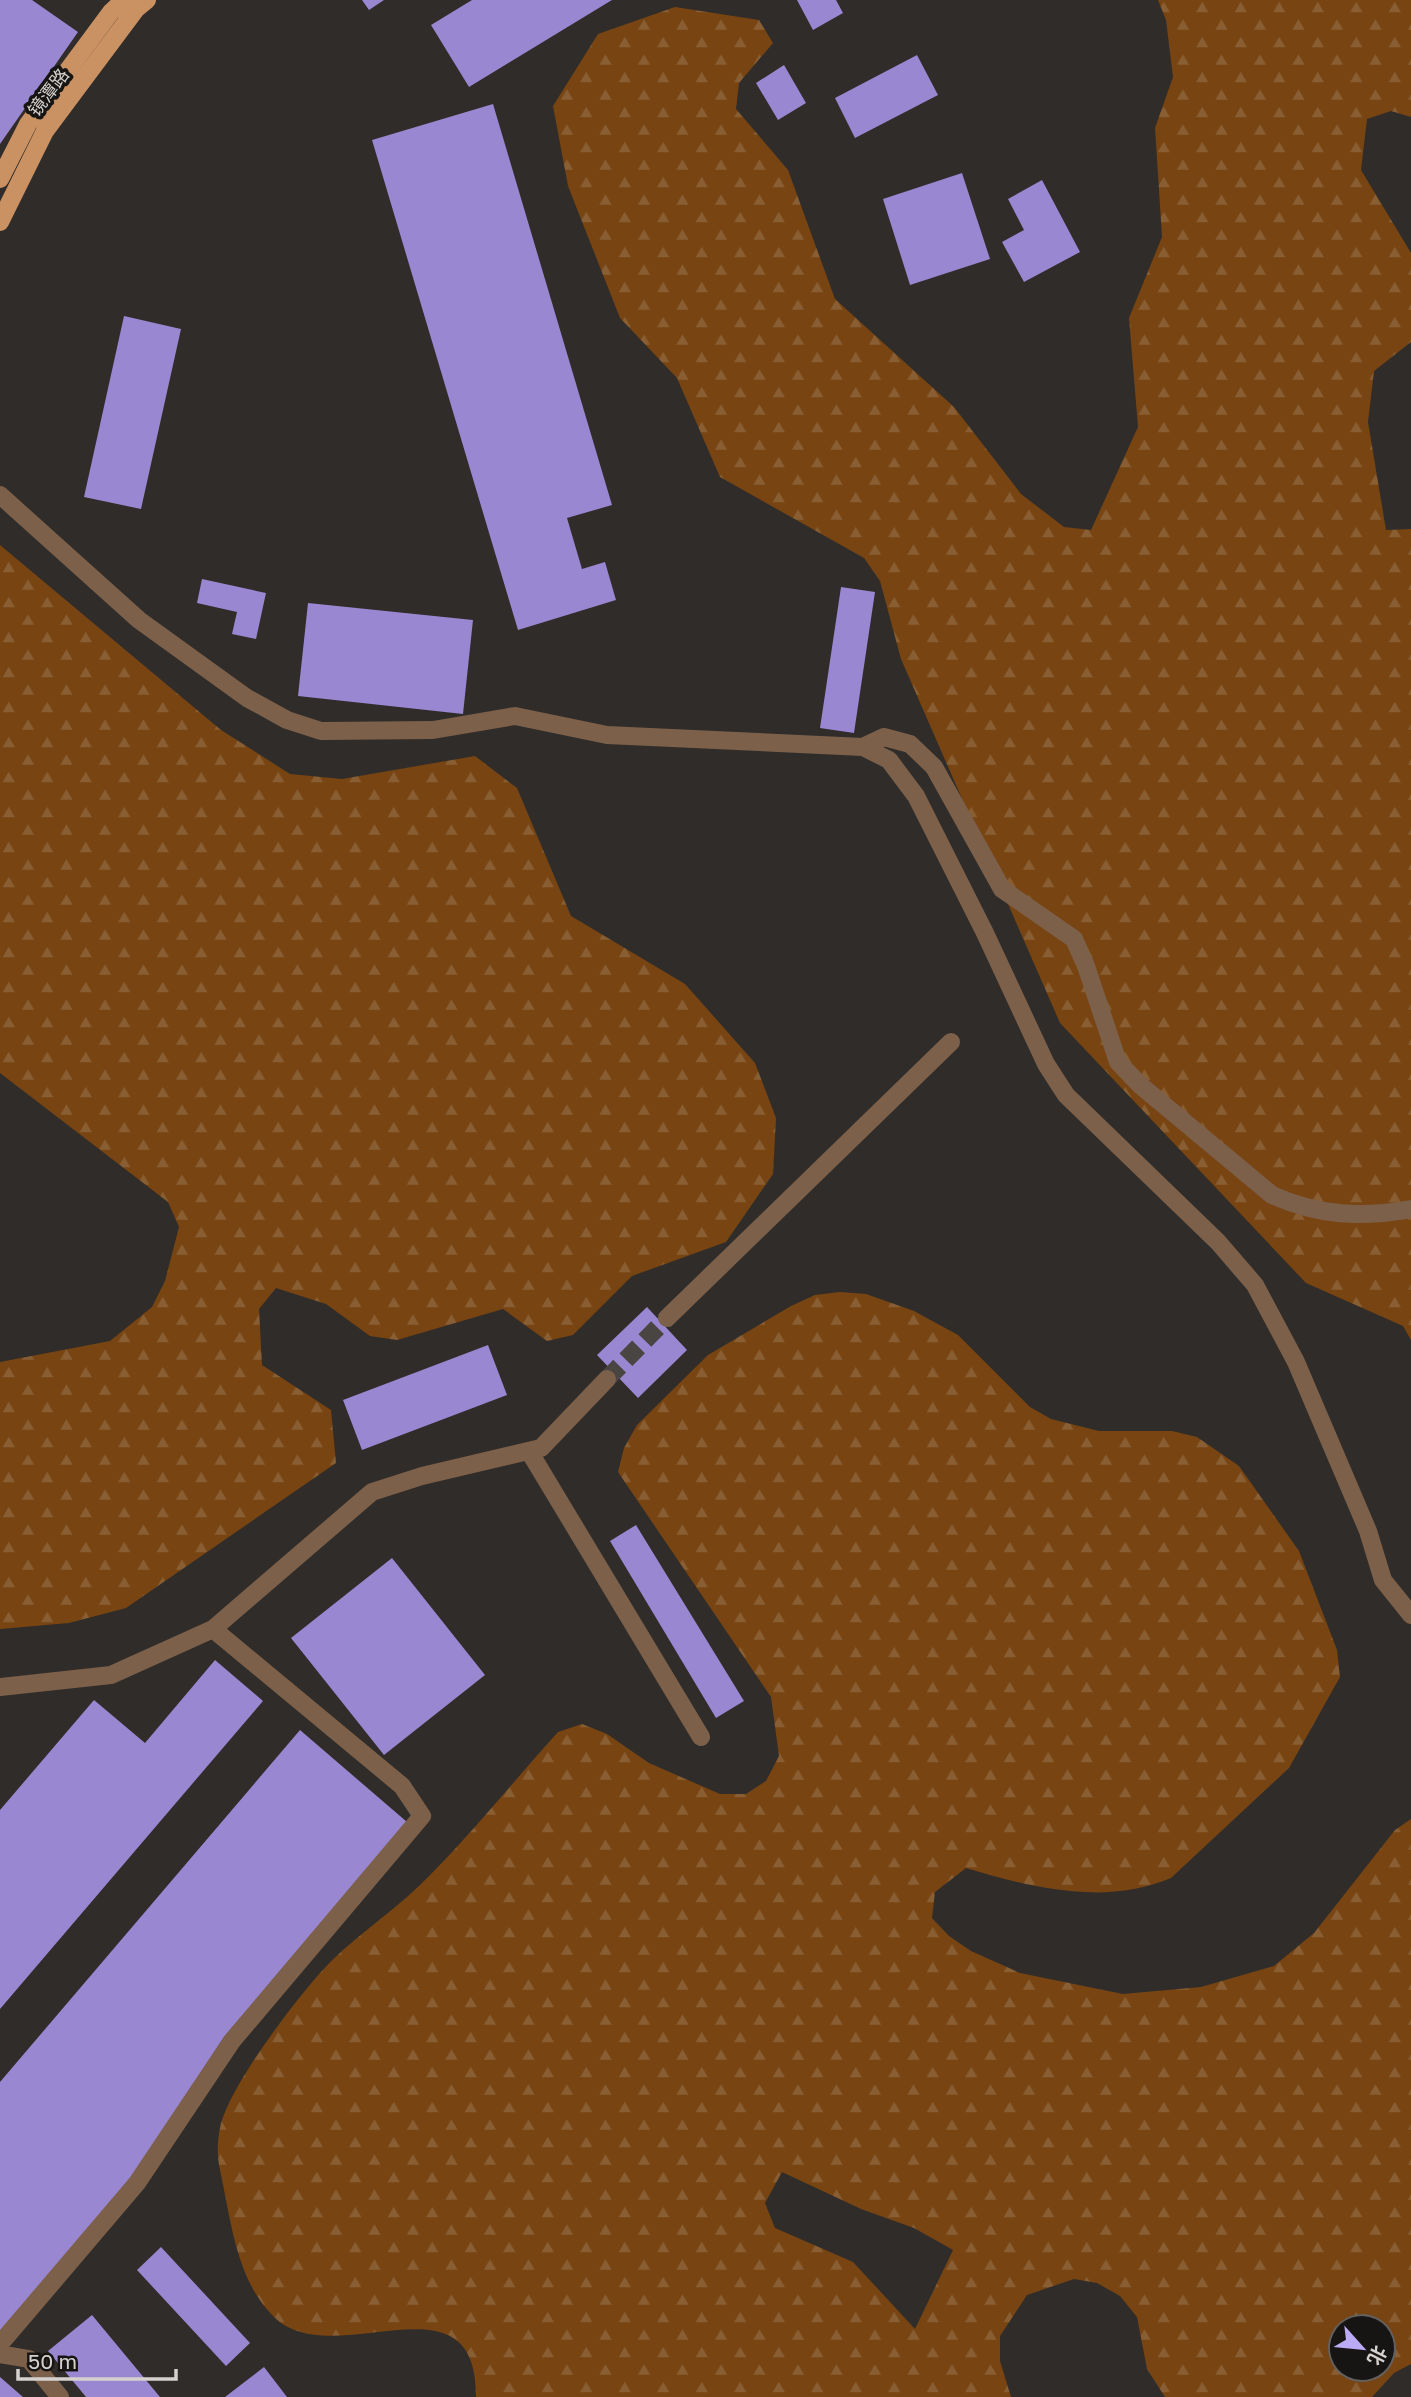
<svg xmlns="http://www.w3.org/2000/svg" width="1411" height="2397" font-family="'Golos Text','Noto Sans SC',sans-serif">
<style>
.forest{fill:url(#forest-firs);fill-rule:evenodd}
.building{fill:#9987d1}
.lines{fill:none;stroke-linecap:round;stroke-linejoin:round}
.minor-tunnel{stroke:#494542;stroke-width:18;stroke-dasharray:18 9;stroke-linecap:butt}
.minor{stroke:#7c604a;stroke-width:18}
.major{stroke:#ca9162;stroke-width:18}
.labels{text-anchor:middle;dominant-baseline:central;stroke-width:7;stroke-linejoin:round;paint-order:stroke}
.street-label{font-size:18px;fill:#d4d1cf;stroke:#171513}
</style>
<defs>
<pattern id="forest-firs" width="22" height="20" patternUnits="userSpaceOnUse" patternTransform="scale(1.75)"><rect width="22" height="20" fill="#774412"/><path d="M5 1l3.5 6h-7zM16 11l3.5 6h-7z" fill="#895e33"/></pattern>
</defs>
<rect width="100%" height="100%" fill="#302c29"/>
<path class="forest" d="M1158 0H1411V117L1391 111 1367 119 1361 170 1411 253V342L1374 371 1368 422 1386 530 1411 529V1340L1403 1326 1306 1283 1060 1023 901 659 880 581 864 558 720 477 677 378 620 318 568 186 553 106 598 34 675 7 759 20 773 43 739 83 736 109 788 170 835 299 954 407 1021 494 1064 527 1091 530 1138 427 1129 318 1162 237 1155 128 1173 77 1166 20Z
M0 545 221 730 290 774 342 779 475 756 517 788 571 916 685 984 755 1063 776 1118 773 1174 726 1242 632 1276 573 1335 547 1341 503 1309 397 1340 370 1336 326 1304 276 1288 259 1309 262 1365 331 1410 336 1463 126 1608 69 1623 0 1629V1362L110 1341 152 1307 165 1281 179 1227 168 1202 0 1073Z
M840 1292 866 1294 914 1311 958 1335 1030 1407 1051 1419 1099 1431H1172L1197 1437 1239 1466 1299 1551 1337 1650 1340 1677 1289 1768 1171 1878C1106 1906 1031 1888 966 1868L935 1892 932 1918 949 1936 971 1951 1020 1973 1123 1994 1201 1987 1274 1966 1314 1933 1395 1830 1411 1819V2364L1394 2373 1372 2397H1165L1147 2369 1137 2317 1120 2296 1097 2283 1074 2279 1027 2295 1000 2336V2361L1011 2397H476C477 2267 333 2375 274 2317 236 2280 231 2220 220 2170 217 2156 217 2143 220 2128 228 2088 291 2006 320 1973 349 1940 388 1916 419 1886 468 1838 512 1783 558 1732L582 1724 607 1734 649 1763 720 1794H746L766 1781 779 1756 771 1697 618 1472 624 1448 637 1425 708 1355 791 1306 815 1295ZM782 2172 861 2209 914 2228 953 2250 915 2329 853 2262 775 2228 765 2203ZM1341 2327H1383V2369H1341Z"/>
<path class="building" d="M0 0H32L78 32 0 144Z
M362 0H384L369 10Z
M472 0H612L469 87 431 25Z
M797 0H836L843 13 813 30Z
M917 55 938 95 855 138 835 98Z
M784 65 806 103 778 120 756 83Z
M493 104 612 505 567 518 582 569 605 562 616 600 518 630 372 140Z
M962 173 990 259 910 285 883 199Z
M1042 180 1080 252 1024 282 1002 242 1024 230 1008 199Z
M124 316 181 329 141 509 84 497Z
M202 579 266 593 256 639 232 634 237 612 197 603Z
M841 587 875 592 854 733 820 728Z
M308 603 473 620 463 714 298 696Z
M647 1307 687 1350 638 1398 597 1355Z
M488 1345 507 1395 362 1450 343 1400Z
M636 1525 744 1701 716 1718 610 1541Z
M392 1558 485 1675 384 1755 291 1638Z
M215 1660 263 1701 0 2009V1810L94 1700 145 1743Z
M300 1730 407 1822 224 2037 130 2181 0 2333V2082Z
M161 2247 250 2343 226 2366 137 2270Z
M92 2315 160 2397H86L48 2351Z
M264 2367 287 2397H225Z
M0 2377 23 2397H0Z"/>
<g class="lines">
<path class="minor-tunnel" d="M607 1379 667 1318"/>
<path class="minor" d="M0 495 139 620 247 698 287 720 321 731 433 730 515 716 607 735 863 747 889 760 916 796 985 933 1046 1064 1066 1095 1218 1242 1255 1285 1296 1362 1368 1531 1383 1580 1411 1615
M863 747 884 737 910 744 934 767 1002 889 1074 939 1086 966 1118 1062 1140 1085 1272 1195C1319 1216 1361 1218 1411 1209
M667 1318 951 1042
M529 1451 701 1737
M0 1687 111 1675 213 1629 372 1492 422 1476 541 1448 607 1379
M0 2344 137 2183 232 2041 422 1816 402 1786 213 1629
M0 2354 29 2359 60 2397"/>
<path class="major" d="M0 179 28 124 111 12 124 0
M0 222 45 131 136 9 147 0"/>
</g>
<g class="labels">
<g class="street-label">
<text transform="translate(48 92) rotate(-53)">镜潭路</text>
</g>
</g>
<g transform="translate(1362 2348) rotate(117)"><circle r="33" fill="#171513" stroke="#63605e" stroke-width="2"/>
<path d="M0-5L12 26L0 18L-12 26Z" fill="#bbaaf6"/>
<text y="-10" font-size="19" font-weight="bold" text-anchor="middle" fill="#d4d1cf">北</text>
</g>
<path d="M18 2369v10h158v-10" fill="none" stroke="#d4d1cf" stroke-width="3.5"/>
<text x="28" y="2369" font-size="21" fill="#d4d1cf" stroke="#171513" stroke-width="5" paint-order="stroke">50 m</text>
</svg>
